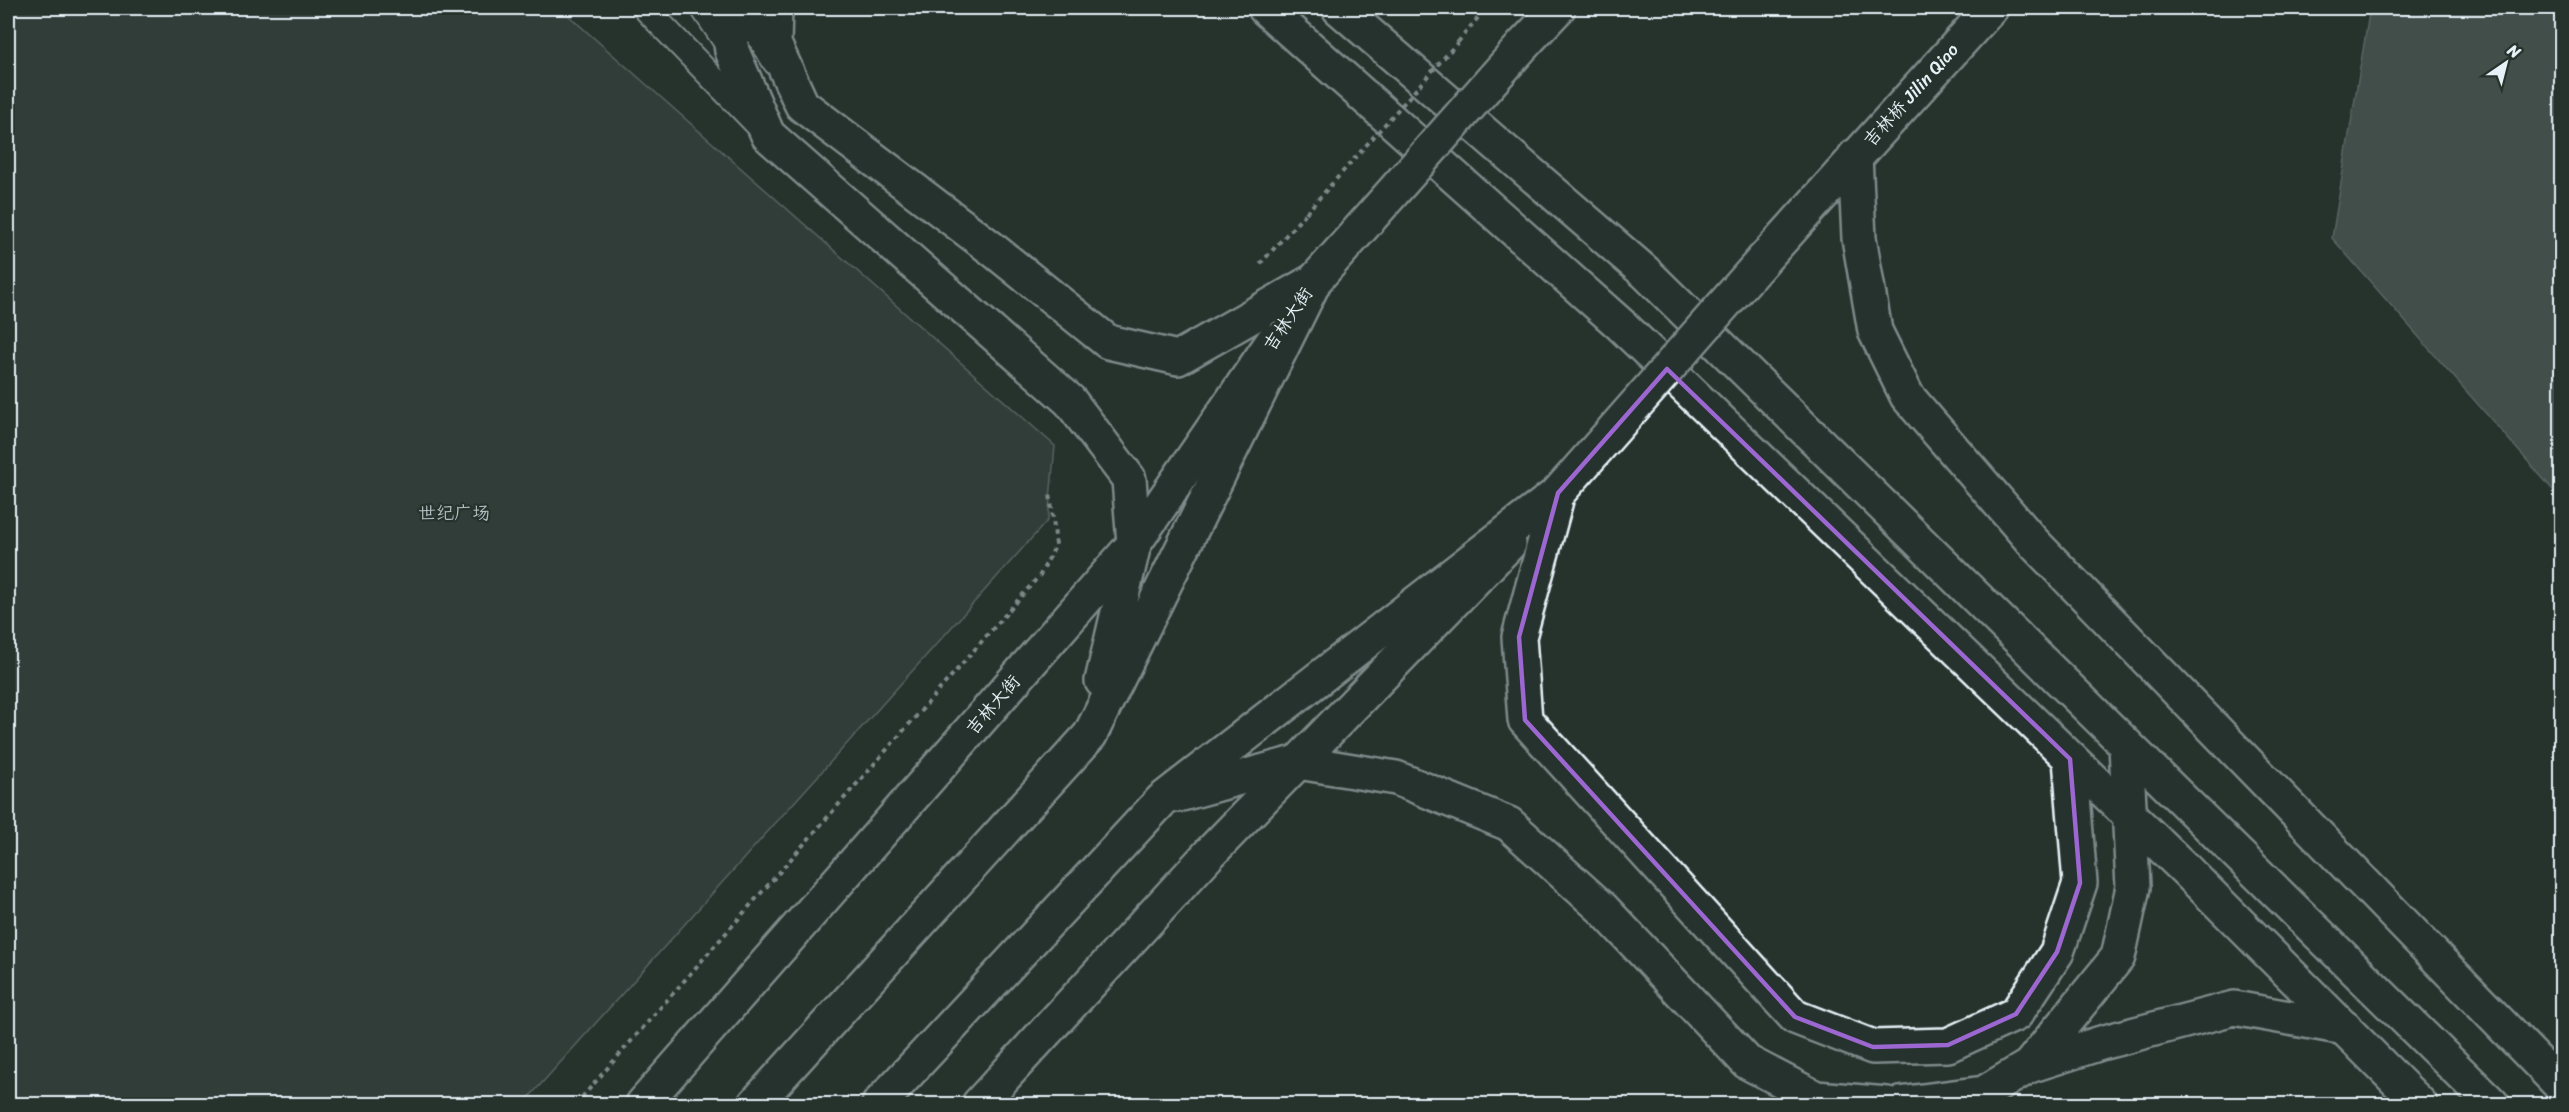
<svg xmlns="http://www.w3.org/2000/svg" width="2569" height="1112" font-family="Sriracha,'LXGW WenKai TC',sans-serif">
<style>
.green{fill:#3e4b47;stroke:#939ea0;stroke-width:1.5}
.water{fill:#636f6d;stroke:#98a3a5;stroke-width:1.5}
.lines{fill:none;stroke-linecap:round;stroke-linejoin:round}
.lane-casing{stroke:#e8f1f8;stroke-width:28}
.secondary-casing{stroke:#e8f1f8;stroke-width:38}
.primary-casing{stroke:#e8f1f8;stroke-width:38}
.path{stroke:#e8f1f8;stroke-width:4;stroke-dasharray:4.5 4.5;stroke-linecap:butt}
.lane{stroke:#26332d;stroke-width:24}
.secondary{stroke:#26332d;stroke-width:33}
.primary{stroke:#26332d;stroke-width:33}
.primary-bridge-casing{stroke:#e8f1f8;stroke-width:38;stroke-linecap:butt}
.path-bridge{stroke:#e8f1f8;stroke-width:4;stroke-dasharray:4.5 4.5;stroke-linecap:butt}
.primary-bridge{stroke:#26332d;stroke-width:33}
.marked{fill:none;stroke:#9c67d0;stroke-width:4.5;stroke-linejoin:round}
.labels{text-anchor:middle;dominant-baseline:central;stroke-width:4.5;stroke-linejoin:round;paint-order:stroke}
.street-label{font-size:18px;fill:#e8f1f8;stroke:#26332d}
.park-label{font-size:18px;fill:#b5bfc3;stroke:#26332d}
</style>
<rect width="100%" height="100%" fill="#26332d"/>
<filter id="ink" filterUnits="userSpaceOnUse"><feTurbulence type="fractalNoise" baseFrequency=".0167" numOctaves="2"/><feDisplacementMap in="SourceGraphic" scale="12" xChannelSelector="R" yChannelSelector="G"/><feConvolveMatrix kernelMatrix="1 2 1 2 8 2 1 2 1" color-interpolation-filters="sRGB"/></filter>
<g filter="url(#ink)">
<path class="green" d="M8 8H560L1055 446 1048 520 523 1104H8Z"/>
<path class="water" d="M2370 8H2561V499L2332 238Z"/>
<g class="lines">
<defs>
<path id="lane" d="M645 8 758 125
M703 8 728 45
M742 8 775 62"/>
<path id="secondary" d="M1265 8 1621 325 2185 869 2420 1104
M1339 8 1645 272 2492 1104
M643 1104 1134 544 1273 341
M979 1104 1210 853 1509 544"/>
<path id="primary" d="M726 8 732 51 768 135 1070 401 1129 479 1134 544 1102 681
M775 8 774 44 802 105 991 248 1108 342 1178 358 1315 280
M1524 44 1558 8
M1855 156 1859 238 1875 331 1907 396 2033 542 2562 1087
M1763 260 1991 8
M1558 493 1519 637 1525 720 1795 1017 1873 1047 1948 1045 2016 1014 2057 952 2080 883 2070 759
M1178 795 1298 762 1396 778 1509 824 1603 909 1747 1062 1816 1098 1887 1104
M2029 1066 2101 1043 2234 1008 2345 1028
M755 1104 1090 735 1315 280
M879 1104 1162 800 1558 493
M1899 1104 1984 1093 2029 1066 2118 957 2133 887 2126 745"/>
</defs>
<use href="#lane" class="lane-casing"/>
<use href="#secondary" class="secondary-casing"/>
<use href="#primary" class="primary-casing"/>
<path class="path" d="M1458 42 1486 8
M1260 264 1306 213
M576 1104 1040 575 1056 545 1050 493"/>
<use href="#lane" class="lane"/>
<use href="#secondary" class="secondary"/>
<use href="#primary" class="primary"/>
<defs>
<path id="primary-bridge" d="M1315 280 1524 44
M1558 493 1763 260"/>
</defs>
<use href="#primary-bridge" class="primary-bridge-casing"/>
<path class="path-bridge" d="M1306 213 1458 42"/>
<use href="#primary-bridge" class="primary-bridge"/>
</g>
</g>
<path d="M0 0H2569V1112H0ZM1667 369 2070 759 2080 883 2057 952 2016 1014 1948 1045 1873 1047 1795 1017 1525 720 1519 637 1558 493Z" fill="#26332d" fill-opacity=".55" fill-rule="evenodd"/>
<path class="marked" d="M1667 369 2070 759 2080 883 2057 952 2016 1014 1948 1045 1873 1047 1795 1017 1525 720 1519 637 1558 493Z"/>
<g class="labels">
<g class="street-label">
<text transform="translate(1911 95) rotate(-48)">吉林桥 Jilin Qiao</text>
<text transform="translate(1288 319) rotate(-56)">吉林大街</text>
<text transform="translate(993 705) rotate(-49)">吉林大街</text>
</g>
<g class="park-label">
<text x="454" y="513">世纪广场</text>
</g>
</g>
<rect width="2569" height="1112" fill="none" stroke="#26332d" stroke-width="30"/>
<rect x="15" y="15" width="2539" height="1082" fill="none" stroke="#e8f1f8" stroke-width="2" filter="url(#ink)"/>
<g transform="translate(2506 63) rotate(35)" stroke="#26332d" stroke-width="4.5" paint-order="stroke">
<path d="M0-4.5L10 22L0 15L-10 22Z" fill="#e8f1f8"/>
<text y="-9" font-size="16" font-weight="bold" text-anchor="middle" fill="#e8f1f8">N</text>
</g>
</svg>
